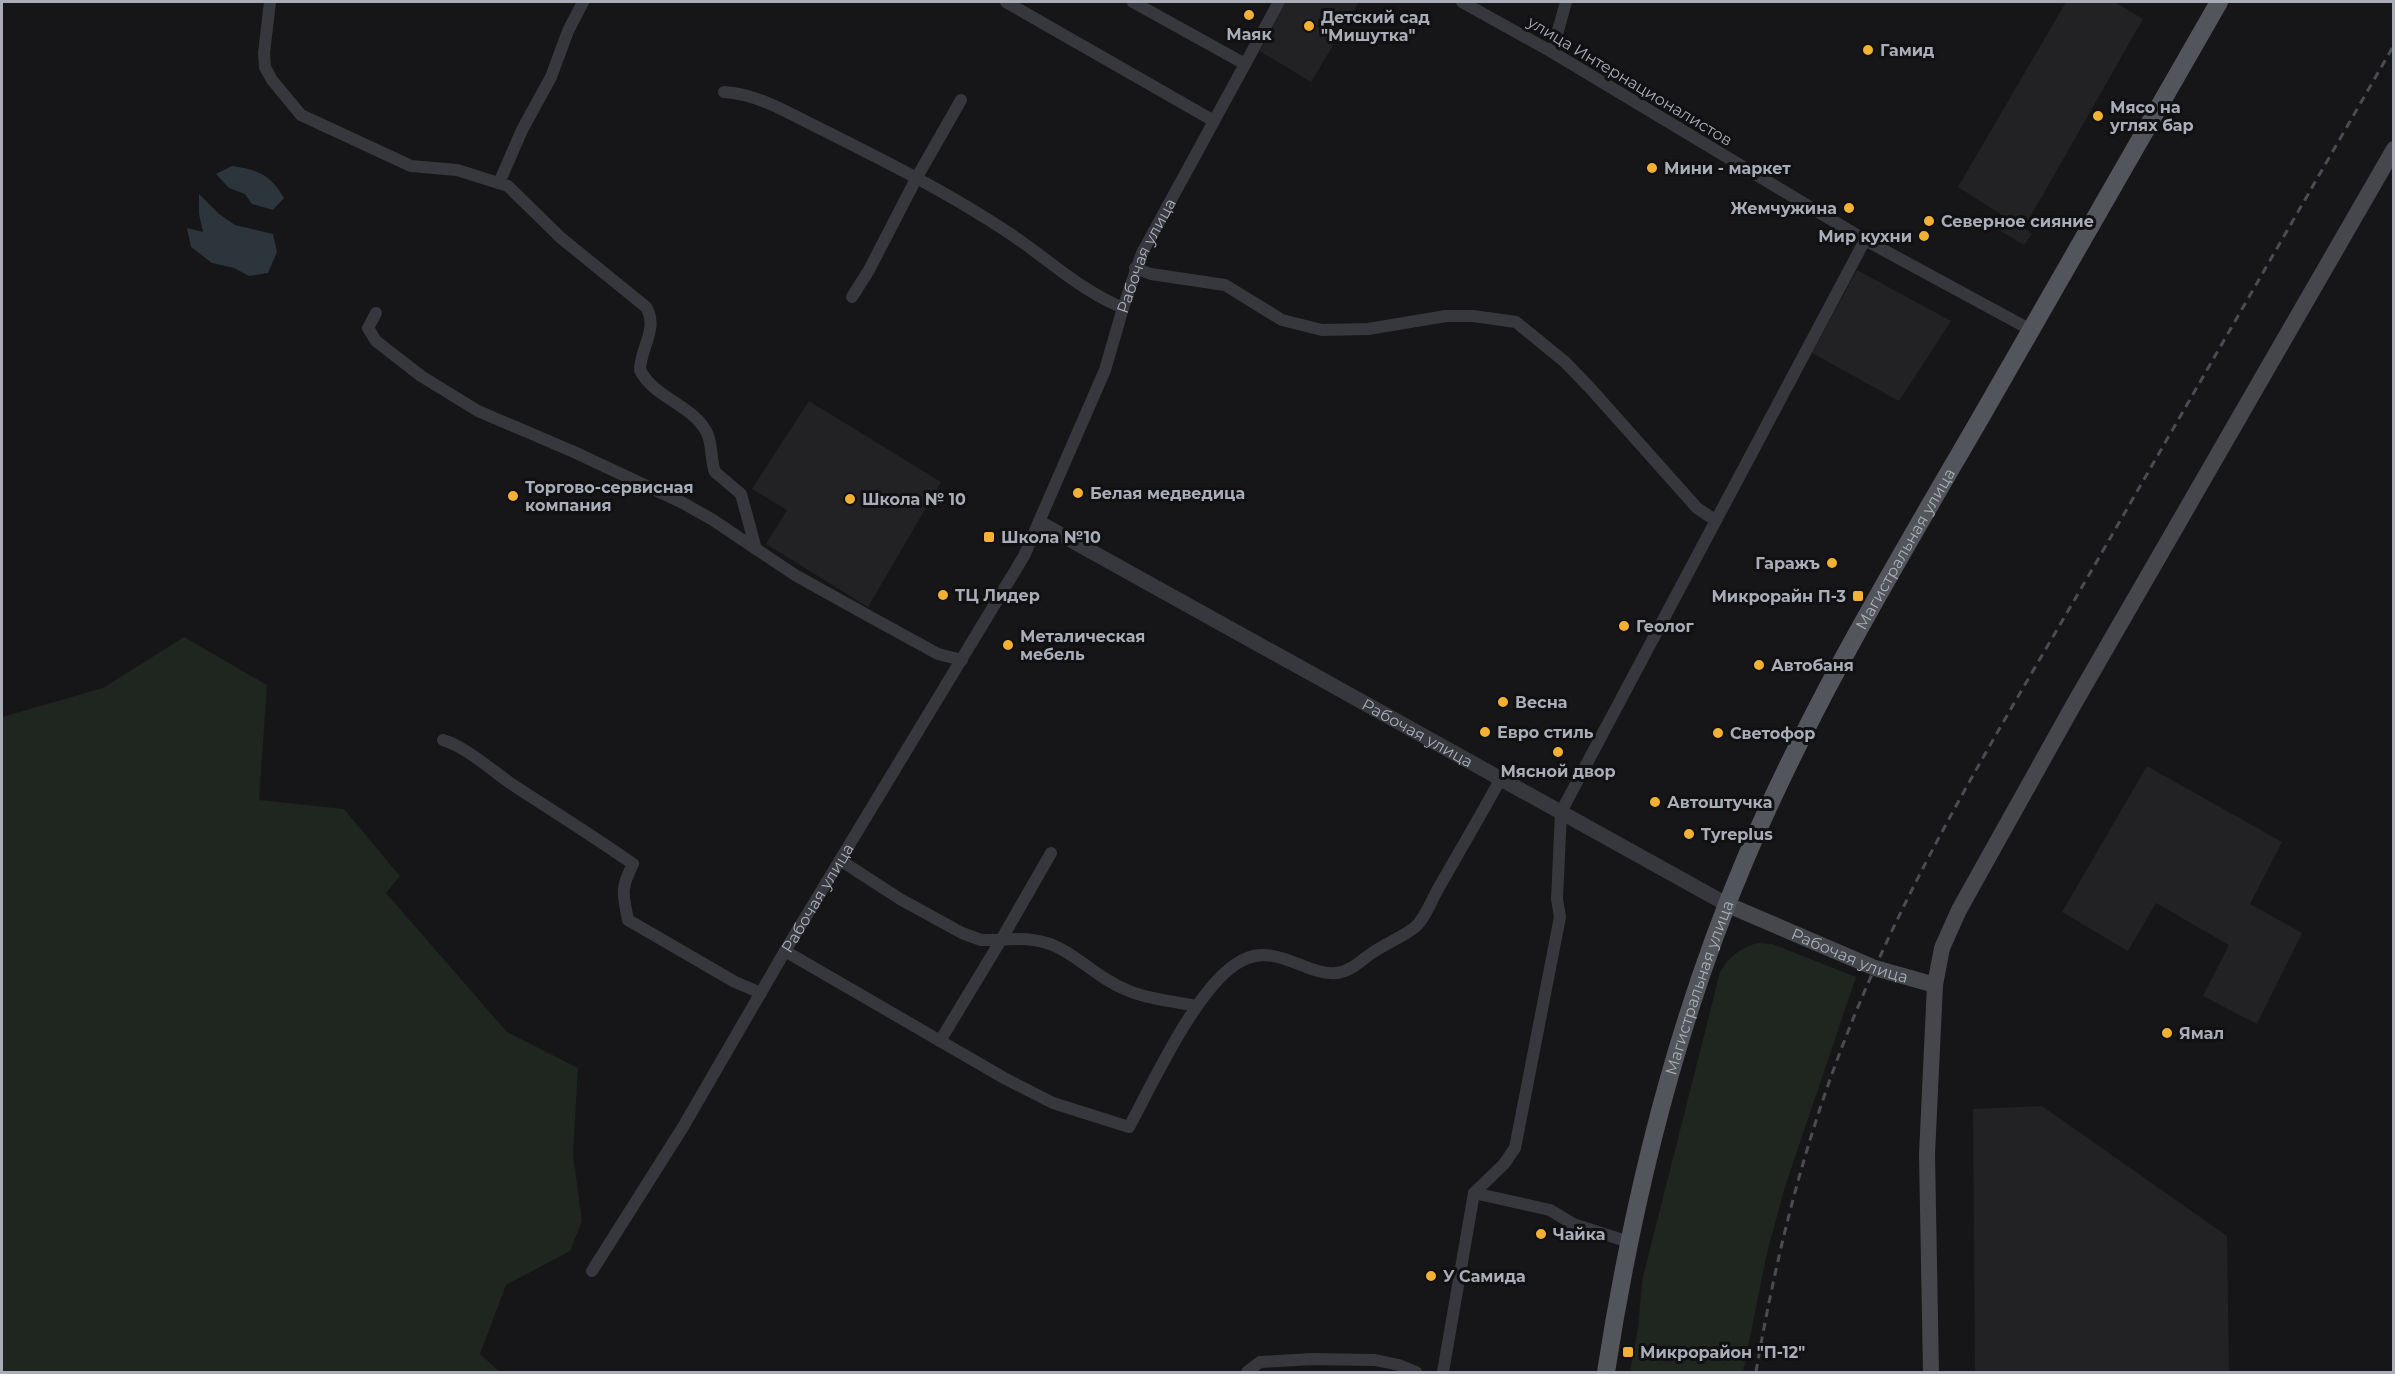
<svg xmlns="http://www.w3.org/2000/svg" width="2395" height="1374" font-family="Montserrat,sans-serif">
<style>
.built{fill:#222225}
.green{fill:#1e261f}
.water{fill:#2c353c}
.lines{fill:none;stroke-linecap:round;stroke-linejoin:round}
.minor{stroke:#37383d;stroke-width:12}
.tertiary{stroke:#37383d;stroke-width:15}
.secondary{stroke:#45474d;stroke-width:16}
.primary{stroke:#53555c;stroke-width:18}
.rail{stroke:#4a4c52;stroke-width:3;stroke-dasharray:8 6;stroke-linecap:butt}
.poi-dot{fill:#f2b134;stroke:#111113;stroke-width:2}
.labels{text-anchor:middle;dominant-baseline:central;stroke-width:6;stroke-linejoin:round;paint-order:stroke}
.poi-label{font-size:16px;font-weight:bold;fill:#a8adb8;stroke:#111113;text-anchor:start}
.street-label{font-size:16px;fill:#a8adb8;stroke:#111113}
</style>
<rect width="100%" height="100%" fill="#161618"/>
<path class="built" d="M1286 2H1359L1311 82 1260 51Z
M2066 2H2115L2143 19 2024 228 2032 234 2024 245 1999 230 2002 215 1958 187Z
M1857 270 1951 321 1899 401 1812 353Z
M809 401 941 482 868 607 766 544 787 510 752 489Z
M2147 766 2282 842 2250 904 2302 933 2257 1024 2203 996 2229 945 2156 903 2128 951 2062 912Z
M2042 1106 2227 1236 2229 1372H1975L1973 1109Z"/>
<path class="green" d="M184 637 267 685 259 800 344 809 400 876 386 893 507 1032 578 1068 573 1155 582 1221 570 1251 506 1285 480 1354 500 1372H2V717L103 688Z
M1757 943 1772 944 1856 977 1784 1190 1767 1253 1743 1372H1630L1638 1329 1642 1281 1720 972C1731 955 1738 950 1757 943Z"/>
<path class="water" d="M232 166C258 170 270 174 284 198L273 210 252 204 245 194 229 188 216 174Z
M199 194 219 214 235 225 273 234 277 252 268 273 249 276 234 268 212 263 191 247 187 228 203 232 199 214Z"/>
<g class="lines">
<g class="minor">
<path d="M270 2 264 53 265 67 272 80 301 115 411 166 457 170 508 186 561 238 646 307C659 328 640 349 640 370 654 398 691 404 706 431 713 443 710 459 715 472L741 494 756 549"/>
<path d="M1006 2 1214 121"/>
<path d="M1133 2 1245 64"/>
<path d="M1462 2 1552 52 1865 240 2031 330"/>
<path d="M1552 52 1566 2"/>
<path d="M724 92C759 94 790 114 821 129 885 161 949 193 1009 233 1047 258 1079 290 1123 308"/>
<path d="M499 183 522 130 551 77 568 31 583 2"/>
<path d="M1135 268 1151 274 1225 285 1282 320 1322 330 1368 329 1446 316H1473L1516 322 1565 362 1591 389 1697 508 1715 520"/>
<path d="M852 297 869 270 917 177 961 100"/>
<path d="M376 313 368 328 376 341 421 376 478 411 574 452 683 503 713 520 795 575 865 614 938 654 962 660"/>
<path d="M443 740C468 748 491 770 513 785 553 811 593 836 633 864 620 889 623 894 628 920L735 982 761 993"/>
<path d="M840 860 900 899 962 933 981 940H1001L1051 853"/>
<path d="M785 951 1004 1078 1053 1103 1129 1127C1153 1083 1199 981 1243 960 1277 943 1307 976 1336 973 1351 972 1362 959 1375 951 1387 943 1402 937 1414 928 1425 919 1431 901 1438 889 1459 852 1481 815 1501 778"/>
<path d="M940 1041 1001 940C1068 932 1076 969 1129 991 1151 1000 1174 1001 1196 1006"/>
<path d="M1474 1193 1550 1210 1573 1224 1629 1242"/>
<path id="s1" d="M592 1271 683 1127 785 951 1024 556 1105 370 1123 308 1142 253 1279 2"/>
<path d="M1247 1372 1260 1362 1312 1359 1375 1360 1399 1365 1416 1372"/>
<path d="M1443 1372 1474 1193 1504 1164 1515 1148 1560 917 1557 899 1561 812 1865 240"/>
</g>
<path class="tertiary" id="s2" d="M1040 523 1728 905"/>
<g class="secondary">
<path id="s3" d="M1728 905 1875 968 1935 985"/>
<path d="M1931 1372 1927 1154 1935 985 1942 948 1959 910 2074 704 2394 149"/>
</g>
<path class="primary" id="s4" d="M1606 1372C1633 1198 1676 1023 1745 860 1810 706 1897 562 1981 417 2061 279 2139 140 2219 2"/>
<path class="rail" d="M1756 1372C1774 1267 1799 1163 1836 1063 1901 886 2003 724 2097 561 2196 389 2295 217 2394 45"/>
</g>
<g class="poi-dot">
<circle cx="1249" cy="15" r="6"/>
<circle cx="1309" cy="26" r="6"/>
<circle cx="1868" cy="50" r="6"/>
<circle cx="2098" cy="116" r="6"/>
<circle cx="1652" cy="168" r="6"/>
<circle cx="1849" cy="208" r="6"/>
<circle cx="1929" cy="221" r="6"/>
<circle cx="1924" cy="236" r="6"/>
<circle cx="1078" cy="493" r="6"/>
<circle cx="513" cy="496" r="6"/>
<circle cx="850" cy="499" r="6"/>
<rect x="983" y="531" width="12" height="12" rx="3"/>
<circle cx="1832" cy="563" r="6"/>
<circle cx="943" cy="595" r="6"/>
<rect x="1852" y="590" width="12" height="12" rx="3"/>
<circle cx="1624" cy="626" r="6"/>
<circle cx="1008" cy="645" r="6"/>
<circle cx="1759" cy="665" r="6"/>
<circle cx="1503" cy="702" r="6"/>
<circle cx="1485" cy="732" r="6"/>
<circle cx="1718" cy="733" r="6"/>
<circle cx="1558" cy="752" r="6"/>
<circle cx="1655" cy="802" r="6"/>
<circle cx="1689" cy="834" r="6"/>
<circle cx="2167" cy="1033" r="6"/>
<circle cx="1541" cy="1234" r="6"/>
<circle cx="1431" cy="1276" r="6"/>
<rect x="1622" y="1346" width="12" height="12" rx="3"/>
</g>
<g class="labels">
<g class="poi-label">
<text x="1321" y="17">Детский сад<tspan x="1321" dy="18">"Мишутка"</tspan></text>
<text x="1249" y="34" text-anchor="middle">Маяк</text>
<text x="1880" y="50">Гамид</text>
<text x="2110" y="107">Мясо на<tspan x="2110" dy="18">углях бар</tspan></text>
<text x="1664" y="168">Мини - маркет</text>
<text x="1837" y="208" text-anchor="end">Жемчужина</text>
<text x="1941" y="221">Северное сияние</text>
<text x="1912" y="236" text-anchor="end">Мир кухни</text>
<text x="525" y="487">Торгово-сервисная<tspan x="525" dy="18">компания</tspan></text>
<text x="1090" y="493">Белая медведица</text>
<text x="862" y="499">Школа № 10</text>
<text x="1001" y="537">Школа №10</text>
<text x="1820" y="563" text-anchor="end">Гаражъ</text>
<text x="955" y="595">ТЦ Лидер</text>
<text x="1846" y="596" text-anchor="end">Микрорайн П-3</text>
<text x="1636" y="626">Геолог</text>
<text x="1020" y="636">Металическая<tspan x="1020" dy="18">мебель</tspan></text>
<text x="1771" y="665">Автобаня</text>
<text x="1515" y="702">Весна</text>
<text x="1497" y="732">Евро стиль</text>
<text x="1730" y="733">Светофор</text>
<text x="1558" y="771" text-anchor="middle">Мясной двор</text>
<text x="1667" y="802">Автоштучка</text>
<text x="1701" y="834">Tyreplus</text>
<text x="2179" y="1033">Ямал</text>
<text x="1553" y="1234">Чайка</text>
<text x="1443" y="1276">У Самида</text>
<text x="1640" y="1352">Микрорайон "П-12"</text>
</g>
<g class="street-label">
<text transform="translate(1630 81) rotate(31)">улица Интернационалистов</text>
<text stroke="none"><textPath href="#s1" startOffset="1160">Рабочая улица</textPath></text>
<text stroke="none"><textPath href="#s4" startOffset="882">Магистральная улица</textPath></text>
<text stroke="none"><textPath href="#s2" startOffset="432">Рабочая улица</textPath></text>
<text stroke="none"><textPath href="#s1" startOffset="436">Рабочая улица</textPath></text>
<text stroke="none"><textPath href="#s3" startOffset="132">Рабочая улица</textPath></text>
<text stroke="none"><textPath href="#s4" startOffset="396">Магистральная улица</textPath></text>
</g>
</g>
<rect width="2395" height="1374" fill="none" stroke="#a8adb8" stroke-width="6"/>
</svg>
